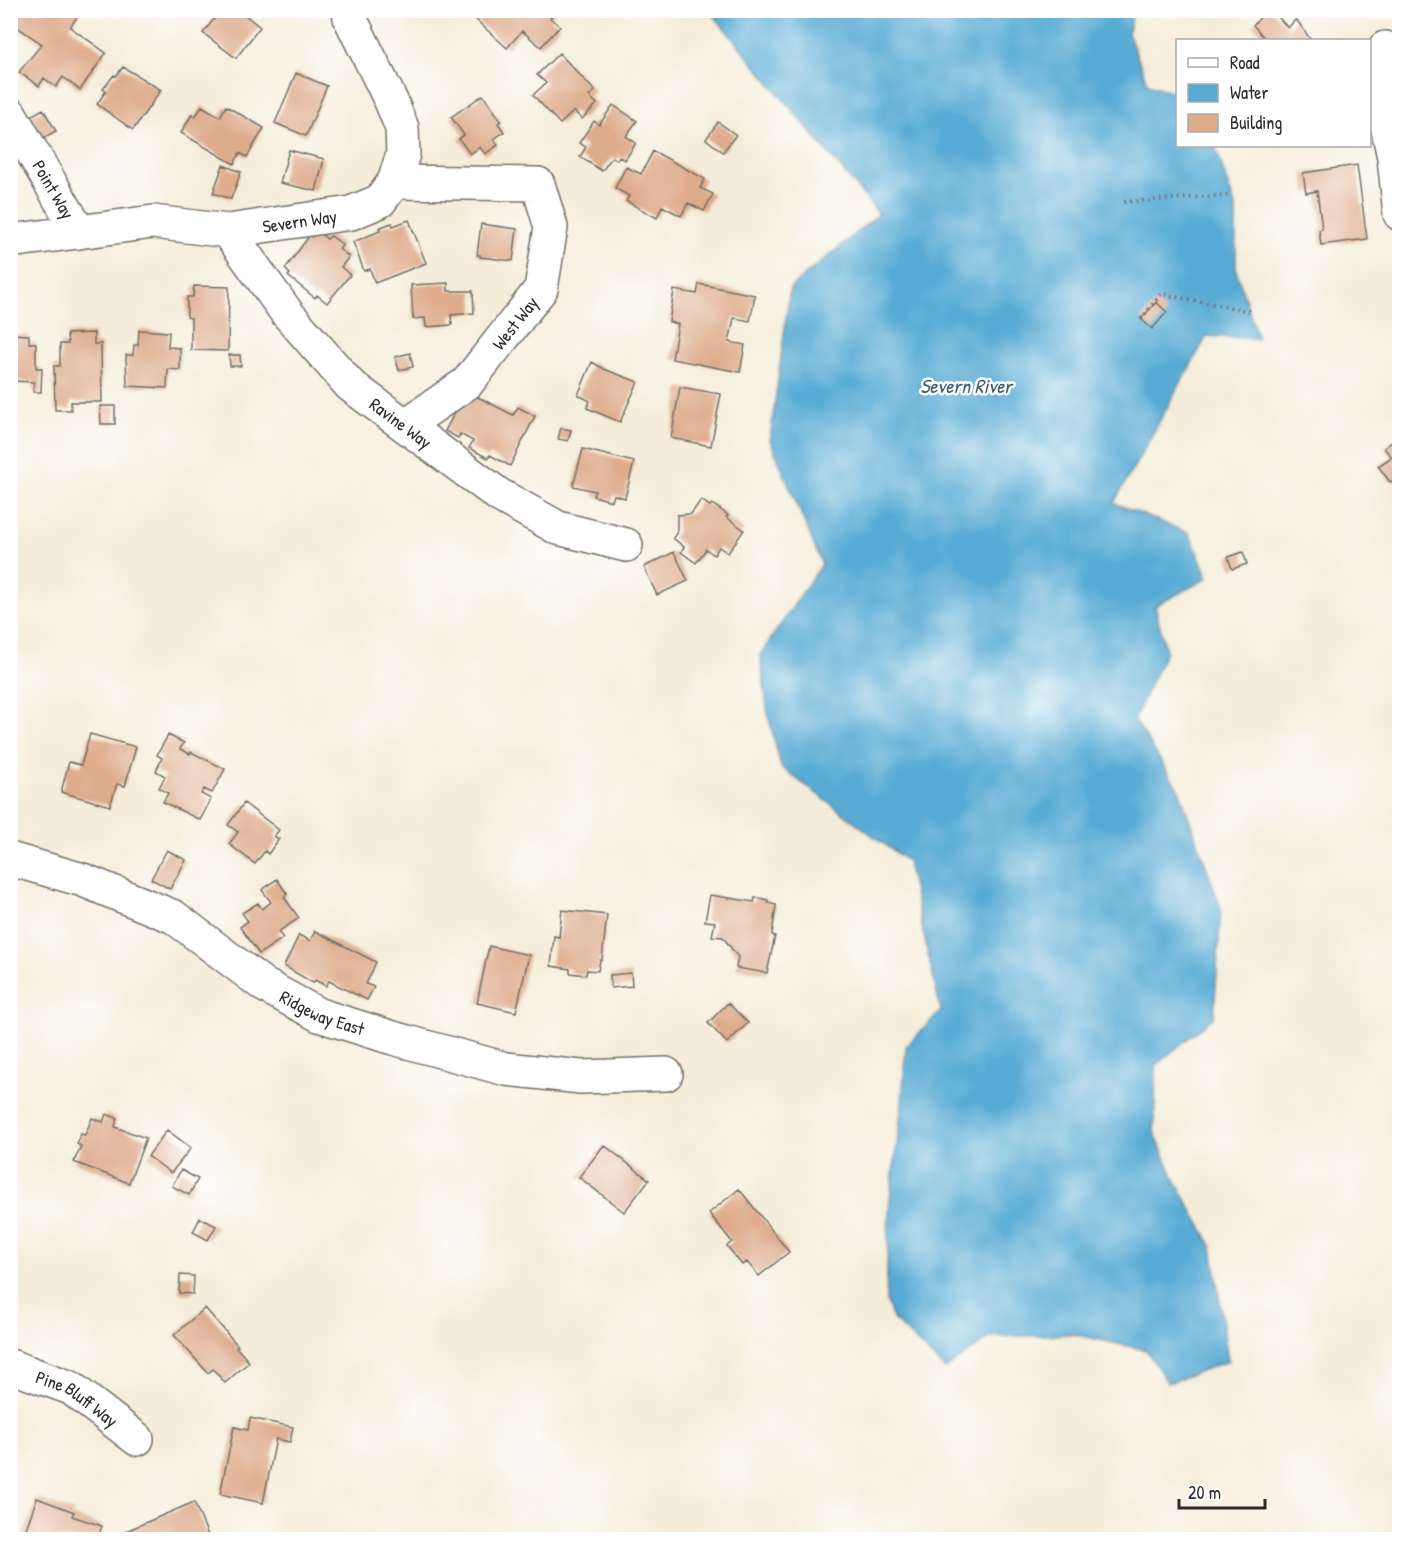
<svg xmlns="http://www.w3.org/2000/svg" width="1410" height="1550" font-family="'Patrick Hand',sans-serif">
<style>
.water{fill:#59abd4;stroke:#426b80;stroke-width:1.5}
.building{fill:#deab8b}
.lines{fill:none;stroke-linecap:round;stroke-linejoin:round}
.minor-casing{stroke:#726f68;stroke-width:36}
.path{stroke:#726f68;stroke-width:4;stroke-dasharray:1.5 4.5;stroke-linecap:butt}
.minor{stroke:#fff;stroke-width:33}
.labels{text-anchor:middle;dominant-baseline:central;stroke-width:5;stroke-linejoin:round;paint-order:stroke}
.street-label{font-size:18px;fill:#2b2b2b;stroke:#fff}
.water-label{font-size:20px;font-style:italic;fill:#3d5e6f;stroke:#fff}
</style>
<rect width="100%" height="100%" fill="#fff"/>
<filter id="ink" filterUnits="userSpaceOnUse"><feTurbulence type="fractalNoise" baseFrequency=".0167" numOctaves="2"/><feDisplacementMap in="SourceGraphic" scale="12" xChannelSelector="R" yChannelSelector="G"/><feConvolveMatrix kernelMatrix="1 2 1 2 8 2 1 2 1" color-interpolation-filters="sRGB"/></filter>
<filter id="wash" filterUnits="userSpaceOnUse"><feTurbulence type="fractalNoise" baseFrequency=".008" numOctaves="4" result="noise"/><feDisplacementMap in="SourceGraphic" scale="24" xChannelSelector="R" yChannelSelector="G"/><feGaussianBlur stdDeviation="1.35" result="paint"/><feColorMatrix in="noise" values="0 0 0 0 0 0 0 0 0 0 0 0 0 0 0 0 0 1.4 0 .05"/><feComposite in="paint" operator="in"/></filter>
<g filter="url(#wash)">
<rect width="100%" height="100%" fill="#f5edd9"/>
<path class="water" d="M710 11H1133L1128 33 1148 84 1177 93 1178 146H1215L1236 209V270L1258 339 1207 336 1114 503 1189 533 1208 578 1155 606 1166 651 1134 719 1179 790 1221 908 1214 1017 1156 1065 1154 1132 1173 1176 1212 1246 1228 1361 1168 1383 1146 1350 1073 1334 991 1337 945 1369 893 1319 886 1300 889 1207 902 1103 906 1046 941 1011 907 861 781 767 768 714 760 655 822 564 770 440 790 288 879 214Z"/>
<g id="blocks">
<path class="building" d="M10 10H76L80 13 70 27 106 53 80 90 63 77 56 87 44 78 39 86 19 72 42 44 10 22Z
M221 10H239L260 27 236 58 203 33Z
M482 10H490L496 16 501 10H553L555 12 550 18 560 26 541 47 522 31 507 48 475 19Z
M1268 10H1272L1288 28 1296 19 1311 40H1266L1253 25Z
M559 53 595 91 589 96 597 104 582 119 574 111 560 124 533 95 546 83 537 75Z
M123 67 161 90 133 130 97 104 106 91 103 89 114 75 116 76Z
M296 73 327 86 306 136 275 123Z
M483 95 501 121 498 123 504 132 494 139 498 145 485 154 480 147 470 154 459 139 464 135 451 117Z
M613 105 637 121 626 136 636 143 625 160 619 157 617 160 612 157 602 171 580 157 586 147 579 143 594 121 599 125Z
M202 106 220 117 226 106 264 128 247 157 240 153 234 164 181 133 192 114 195 117Z
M43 109 56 131 33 144 20 122Z
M718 122 736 135 723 152 706 139Z
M289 150 324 159 316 191 280 183Z
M653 151 705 179 700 188 713 194 704 211 688 203 681 216 662 206 657 218 626 201 629 196 615 188 626 167 641 174Z
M223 165 241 172 231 199 213 193Z
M1357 165 1367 239 1321 245 1319 230 1322 229 1317 191 1306 193 1303 173Z
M409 220 426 263 375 283 370 269 364 271 353 242 380 231 379 228 386 225 392 223 393 226Z
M481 224 517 229 513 261 480 257V255H477Z
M317 231 327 239 331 236 343 245 339 249 349 257 341 267 350 275 327 303 317 295 315 298 288 276 290 274 285 269 310 235 312 237Z
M448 283V291H473L474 313 451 315 452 325 426 327 425 318 413 319 411 285Z
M699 284 755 295 750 321 734 318 729 342 745 345 740 372 672 359 678 324 669 322 674 290 697 294Z
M194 286 229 287 228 351 191 350V318L187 317V297H193Z
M1156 302 1167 312 1152 329 1141 319Z
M139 330 169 332 168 347 180 348V370L168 369 167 388 127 386 126 355H133L134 345H138Z
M94 333V344H101L102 402H71V410H55L54 366H60V344H68L67 334Z
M10 334 29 335V343H36V368H42L41 392H33L34 382 10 381Z
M410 353 413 367 399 370 395 357Z
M229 355H240L241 366H230Z
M592 362 604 369 638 382 620 422 587 408 590 401 578 395Z
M680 387 721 394 711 446 671 438Z
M466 391 513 415 518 407 535 416 510 466 490 455 488 458 469 448 473 441 460 434 458 438 445 431Z
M100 406H115V424H101Z
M561 428 571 430 568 441 558 439Z
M1400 436V488L1394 480 1390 482 1378 466 1392 457 1384 448Z
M583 449 634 462 625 498 614 495 612 501 593 496 595 491 573 486Z
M701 500 710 506 712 504 728 515 726 517 744 530 728 553 719 547 714 555 706 549 696 563 681 552 684 547 673 538 677 532V515L691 514Z
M674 552 688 581 657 595 644 567Z
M1243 552 1247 564 1232 569 1228 557Z
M90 734 136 747 125 786 117 784 110 806 61 792 69 762 81 765Z
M168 735 184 743 180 749 190 754 191 752 225 769 212 793 204 789 201 794 211 799 200 820 163 802 168 793 159 788 165 776 156 771 162 758 157 755Z
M244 803 279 830 274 836 279 839 268 854 265 851 255 864 229 844 238 832 228 825Z
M167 850 186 860 170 889 151 879Z
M277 879 287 894 284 897 299 918 278 932 283 938 259 954 240 927 248 921 242 913 258 903 262 909 271 902 262 890Z
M710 895 754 902 755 898H759L768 900V903L776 905 772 935 775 936 767 973 736 968 738 957 734 952 723 937 712 936 715 922 705 921Z
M562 910 607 915 602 960H600L598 971 587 970 586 975 570 973V969L551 966 554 936 559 937Z
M315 931 376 962 366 984 374 987 367 1000 329 981 326 986 315 980 313 983 284 966 299 935 310 941Z
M489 946 529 955 516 1012 477 1003Z
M631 973 632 986 611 988 610 975Z
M728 1003 748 1023 727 1043 708 1023Z
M106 1114 117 1118 115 1127 146 1138 129 1183 74 1162 81 1146 77 1144 81 1134 85 1135 92 1118 103 1122Z
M167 1130 191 1148 171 1173 148 1156Z
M604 1145 649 1180 624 1212 579 1177Z
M181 1170 198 1179 189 1195 172 1186Z
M739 1189 789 1252 759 1276 747 1262 742 1265 727 1246 732 1242 709 1213Z
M200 1218 216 1226 208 1240 193 1232Z
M180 1275 194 1276 193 1294 179 1293Z
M205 1308 238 1346 236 1347 249 1362 225 1383 213 1369 208 1373 174 1335Z
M250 1418 293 1427 290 1442 276 1439 263 1503 220 1494 234 1427 248 1430Z
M37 1498 74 1512 72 1516 102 1526 97 1540H22Z
M194 1502 210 1540H130L126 1531Z"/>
</g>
</g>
<g filter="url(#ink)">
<use href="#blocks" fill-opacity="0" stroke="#726f68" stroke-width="1.5"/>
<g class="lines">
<defs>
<g id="minor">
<path d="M1400 53 1385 48 1375 71 1394 157 1400 214"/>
<path id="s1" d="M10 114 79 232"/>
<path d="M394 182 538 184 551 227 541 289 467 383 406 425"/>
<path id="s2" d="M228 231 287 313 350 385 499 495 558 528 626 545"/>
<path id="s3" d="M10 241 153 222 228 231 351 213 380 201 394 182 403 154 402 128 391 101 350 18 349 10"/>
<path id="s4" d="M10 859 83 880 174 917 264 985 319 1015 393 1038 506 1069 581 1077 666 1074"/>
<path id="s5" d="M10 1366 71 1388 137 1439"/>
</g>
</defs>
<use href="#minor" class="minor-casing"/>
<path class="path" d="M1124 202 1231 195
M1141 319 1161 294 1249 311"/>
<use href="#minor" class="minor"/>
</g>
</g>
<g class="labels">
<g class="street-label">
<text stroke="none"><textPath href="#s1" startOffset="87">Point Way</textPath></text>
<text stroke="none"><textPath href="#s3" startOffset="292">Severn Way</textPath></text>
<text transform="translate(515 323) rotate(-52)">West Way</text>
<text stroke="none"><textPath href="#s2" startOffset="260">Ravine Way</textPath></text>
<text stroke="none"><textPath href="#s4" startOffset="352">Ridgeway East</textPath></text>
<text stroke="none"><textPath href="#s5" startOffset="75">Pine Bluff Way</textPath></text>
</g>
<g class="water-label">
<text x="966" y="385">Severn River</text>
</g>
</g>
<rect width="1410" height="1550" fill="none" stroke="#fff" stroke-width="36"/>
<rect x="1176" y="39" width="195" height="108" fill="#ffffff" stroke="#aaaaaa" stroke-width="1.5"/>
<rect x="1188" y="58" width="30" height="9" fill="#ffffff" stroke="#aaaaaa" stroke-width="1.5"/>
<text x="1230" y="69" font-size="18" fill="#2b2b2b">Road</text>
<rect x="1188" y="84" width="30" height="18" fill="#59abd4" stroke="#aaaaaa" stroke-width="1.5"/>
<text x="1230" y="99" font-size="18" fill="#2b2b2b">Water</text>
<rect x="1188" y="114" width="30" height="18" fill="#deab8b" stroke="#aaaaaa" stroke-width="1.5"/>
<text x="1230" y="129" font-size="18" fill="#2b2b2b">Building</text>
<path d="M1179 1499v9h86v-9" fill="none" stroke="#2b2b2b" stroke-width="3"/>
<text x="1188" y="1499" font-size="18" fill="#2b2b2b" stroke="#ffffff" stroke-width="4.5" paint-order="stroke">20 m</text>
</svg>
